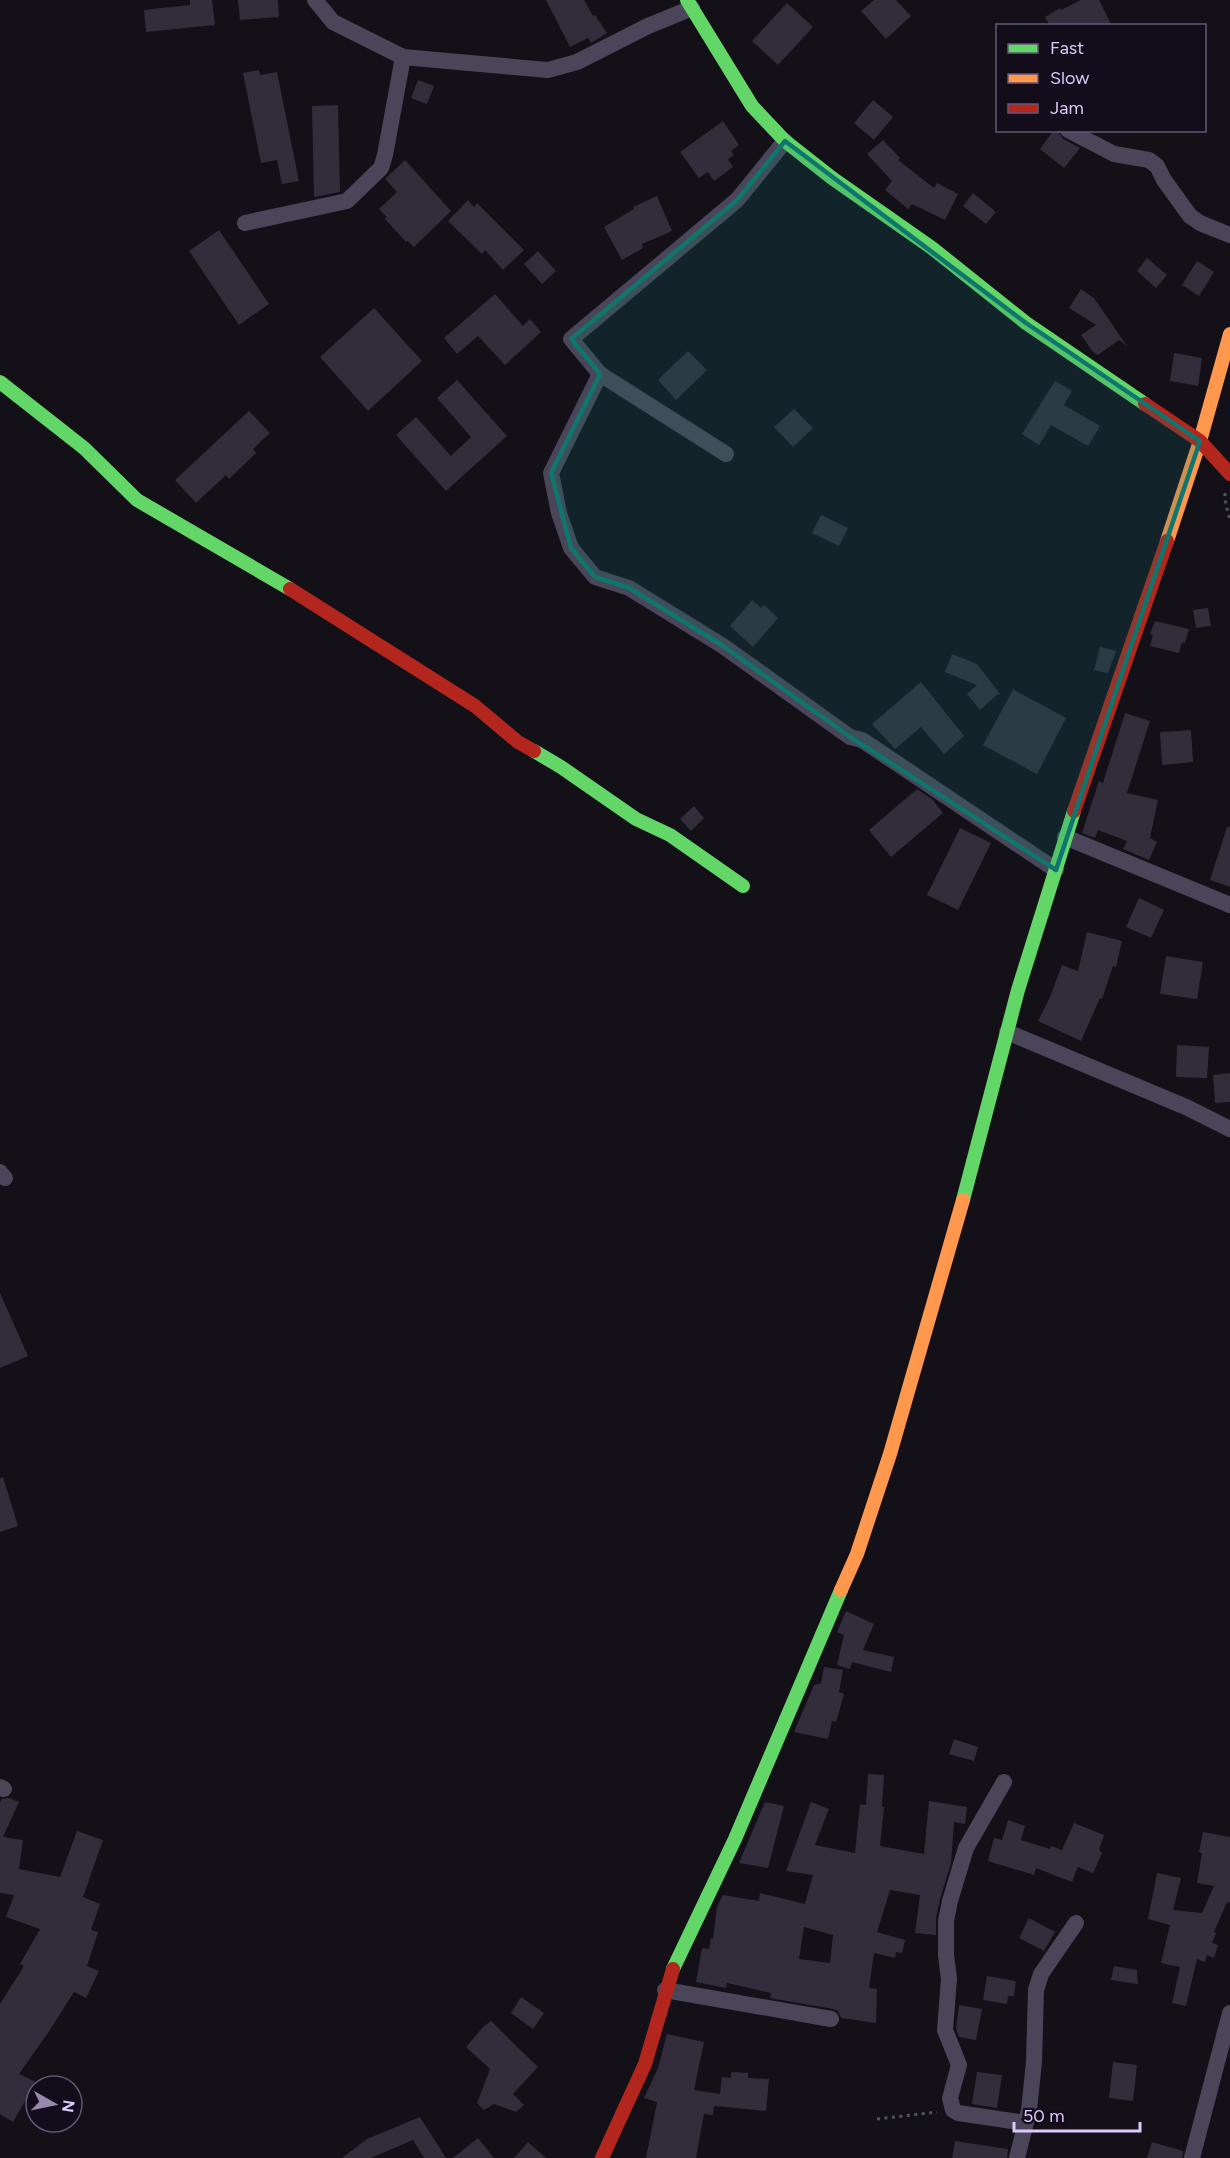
<svg xmlns="http://www.w3.org/2000/svg" width="1230" height="2158" font-family="Figtree,sans-serif">
<style>
.building{fill:#332c3a;fill-rule:evenodd}
.lines{fill:none;stroke-linecap:round;stroke-linejoin:round}
.path{stroke:#4e5664;stroke-width:3;stroke-dasharray:3 4.5;stroke-linecap:butt}
.street{stroke:#4a4558;stroke-width:16}
.fast{stroke:#63d668;stroke-width:14}
.slow{stroke:#ff974d;stroke-width:14}
.jam{stroke:#b3261e;stroke-width:14}
.marked{fill:#0f766e;fill-opacity:0.2;stroke:#0f766e;stroke-width:4.5;stroke-linejoin:round}
</style>
<rect width="100%" height="100%" fill="#131018"/>
<path class="building" d="M190 0H212L215 25 146 32 144 10 190 5Z
M238 0H278L279 17 240 20Z
M546 0H584L593 16 595 15 607 33 591 43 588 38 570 47Z
M874 0H896L911 16 886 39 861 11Z
M1081 0H1099L1112 26H1050L1045 17 1060 8 1061 10Z
M787 3 813 27 778 65 752 41Z
M259 70 260 75 277 72 299 181 282 184 277 160 261 163 243 73Z
M418 80 434 86 427 104 411 98Z
M873 100 893 117 874 140 854 123Z
M338 105 340 192 314 197 312 106Z
M723 121 739 145 731 151 734 155 728 159 733 167 714 181 708 172 699 178 680 152Z
M1054 130 1058 131 1063 139 1080 148 1064 168 1040 149Z
M883 140 900 158 898 160 934 188 937 183 958 194 945 220 912 204 908 209 885 190 892 181 867 154Z
M405 160 451 211 414 247 408 241 406 242 385 219 387 217 379 209 397 192 385 179Z
M973 193 996 212 986 224 963 206Z
M657 196 672 231 642 244 643 248 622 260 604 227 634 209 633 207Z
M468 200 474 207 477 203 524 250 503 270 485 250 482 254 448 221Z
M219 230 269 304 239 325 189 251Z
M538 251 556 271 542 284 524 264Z
M1147 258 1167 275 1156 288 1137 271Z
M1197 261 1214 272 1199 296 1182 285Z
M1081 289 1094 298 1127 346 1119 340 1098 355 1093 352 1081 335 1096 325 1069 308Z
M495 294 523 326 530 319 541 332 505 365 478 336 457 354 444 338Z
M374 308 422 361 368 411 320 357Z
M688 351 707 370 676 400 658 380Z
M1174 353 1202 358 1198 386 1170 381Z
M457 380 507 436 446 491 396 435 416 417 451 456 471 437 437 398Z
M1055 381 1072 391 1064 405 1100 426 1088 446 1051 425 1039 445 1022 434Z
M794 409 813 428 793 447 774 427Z
M249 411 270 433 253 449 256 453 229 479 226 475 196 503 175 480Z
M821 515 848 528 839 546 812 533Z
M752 600 761 608 764 605 778 618 753 647 730 626Z
M1208 608 1211 626 1196 628 1193 610Z
M1155 621 1189 629 1185 643 1182 642 1179 653 1150 646 1153 635 1150 634Z
M1100 647 1116 651 1108 673 1094 670Z
M952 654 977 664 1001 695 998 694 980 710 967 694 977 685 945 672Z
M921 682 964 736 944 754 921 727 895 749 872 724Z
M1014 688V690L1066 718 1037 774 983 745Z
M1125 713 1150 721 1127 793 1158 800 1150 838 1157 842 1149 860 1123 849 1127 841 1098 830 1095 838 1082 833 1099 781 1103 783Z
M1191 730 1193 762 1162 765 1160 732Z
M917 789 932 799 943 813 891 857 869 830Z
M694 806 704 818 691 831 680 819Z
M1227 827H1230V887L1210 880Z
M960 828 991 843 958 910 927 895Z
M1139 898 1164 910 1151 938 1126 927Z
M1087 932 1122 941 1116 967 1113 966 1102 999 1100 998 1081 1041 1038 1021 1050 997 1062 965 1078 971Z
M1166 956 1203 962 1197 999 1160 994Z
M1177 1045 1209 1047 1207 1078 1176 1077Z
M1230 1073V1102L1215 1103 1213 1075Z
M0 1293 28 1356 0 1368Z
M3 1477 18 1526 0 1532V1478Z
M846 1611 874 1624 863 1650 894 1657 891 1672 852 1662 850 1669 837 1665 844 1635 837 1632Z
M824 1667 843 1670 839 1692 844 1694 836 1722 832 1721 828 1739 794 1732 814 1685 821 1683Z
M954 1739 978 1747 974 1761 949 1754Z
M868 1774 884 1775 882 1807H884L880 1846 924 1854 929 1801 967 1807 965 1824 954 1822 951 1863 940 1899 936 1919V1935L915 1933 920 1895 890 1890 877 1932 905 1940 902 1953 896 1952 895 1958 874 1953 869 1988 877 1989 876 2023 841 2018 838 2011 833 2009 770 1998 771 1993 727 1983 726 1988 696 1982 702 1948 709 1949 711 1938 713 1939 717 1907 723 1895 759 1901 760 1893 805 1904 813 1875 786 1871 811 1802 829 1809 815 1845 855 1853 860 1804 866 1805ZM804 1927 833 1935 830 1963 799 1959Z
M9 1798 19 1802 3 1837 23 1840 19 1869 60 1877 77 1831 103 1840 83 1897 100 1904 91 1930 98 1932 87 1966 99 1971 86 1998 74 1992 50 2030 19 2074 36 2082V2107L25 2101 13 2122 0 2114V2004L24 1966 20 1964 40 1929 6 1917 14 1895 0 1893V1803L2 1799Z
M765 1802 784 1806 768 1868 739 1863Z
M1008 1820 1025 1826 1021 1840 1050 1849 1051 1846 1062 1850 1074 1823 1104 1835 1099 1850 1102 1853 1093 1873 1078 1867 1072 1882 1036 1868 1034 1875 988 1861 994 1838 1002 1840Z
M1203 1832 1230 1837V1903L1227 1902 1214 1932 1216 1933 1212 1943 1218 1945 1214 1958 1207 1955 1205 1962 1197 1959 1186 2006 1172 2003 1180 1967 1161 1963 1170 1925 1148 1919 1157 1873 1181 1878 1173 1910 1202 1913 1214 1886 1197 1883 1202 1853 1199 1852Z
M1029 1918 1055 1932 1044 1951 1019 1938Z
M1114 1966 1137 1970 1138 1984 1111 1980Z
M987 1976 1016 1981 1014 1996H1008L1007 2004 983 2000Z
M521 1997 544 2013 533 2029 511 2013Z
M959 2005 982 2009 976 2040 959 2037 956 2028Z
M491 2021 538 2067 513 2094 524 2105 516 2112 494 2104 484 2110 477 2103 490 2069 466 2047 484 2026Z
M667 2034 704 2042 694 2090 720 2094 722 2077 731 2078V2072L748 2073V2078L769 2079 766 2111 714 2106 713 2115 704 2114 696 2158H646L657 2102 644 2098 658 2068Z
M1113 2062 1137 2065 1133 2101 1109 2098Z
M977 2072 1002 2075 997 2108 972 2104Z
M420 2117 446 2158H424L413 2140 371 2158H342L367 2139Z
M478 2138 494 2158H453Z
M955 2141 1008 2149 1007 2158H952Z
M528 2142 546 2158H514Z
M1152 2142 1183 2151 1182 2158H1147Z"/>
<g class="lines">
<path class="path" d="M1225 493V500L1230 521
M877 2119 937 2112"/>
<path class="street" d="M315 0 333 22 403 57 548 70 577 62 648 26 692 8
M1068 130 1114 154 1149 160 1157 166 1164 180 1190 216 1200 223 1230 235
M245 223 347 201 381 168 385 155 403 57
M600 374 551 473 559 513 571 548 595 577 629 588 723 646 850 737 862 740 1056 870
M726 454 600 374 571 339 737 200 785 141
M1065 837 1230 905
M1007 1032 1186 1107 1230 1129
M0 1172 5 1178
M1004 1782 966 1848 950 1901 946 1921V1955L949 1979 945 2030 959 2065 950 2098 953 2110 958 2113 1026 2123
M0 1787 4 1789
M665 1990 831 2019
M1017 2158 1029 2110 1034 2062 1036 1990 1041 1974 1076 1923
M1192 2158 1230 2013"/>
<path class="fast" d="M687 0 752 106 785 141 832 178 932 248 1026 323 1145 404
M0 382 84 448 137 500 290 589
M534 751 561 767 636 819 670 835 743 886
M963 1200 1018 990 1074 811
M673 1969 735 1839 841 1590"/>
<path class="slow" d="M1167 541 1200 441 1230 334
M841 1590 857 1554 890 1454 963 1200"/>
<path class="jam" d="M1145 404 1200 441 1230 474
M290 589 475 706 518 742 534 751
M1074 811 1167 541
M602 2158 645 2064 673 1969"/>
</g>
<path class="marked" d="M785 141 1026 323 1200 441 1056 870 850 737 723 646 629 588 595 577 571 548 551 473 600 374 571 339 737 200Z"/>
<rect x="996" y="24" width="210" height="108" fill="#120c1b" stroke="#635875" stroke-width="1.5"/>
<rect x="1008" y="44" width="30" height="9" fill="#63d668" stroke="#635875" stroke-width="1.5"/>
<text x="1050" y="54" font-size="18" fill="#dccafb">Fast</text>
<rect x="1008" y="74" width="30" height="9" fill="#ff974d" stroke="#635875" stroke-width="1.5"/>
<text x="1050" y="84" font-size="18" fill="#dccafb">Slow</text>
<rect x="1008" y="104" width="30" height="9" fill="#b3261e" stroke="#635875" stroke-width="1.5"/>
<text x="1050" y="114" font-size="18" fill="#dccafb">Jam</text>
<g transform="translate(54 2104) rotate(99)"><circle r="28" fill="#120c1b" stroke="#635875" stroke-width="1.5"/>
<path d="M0-4.5L10 22L0 15L-10 22Z" fill="#9689ac"/>
<text y="-9" font-size="16" font-weight="bold" text-anchor="middle" fill="#dccafb">N</text>
</g>
<path d="M1014 2122v9h126v-9" fill="none" stroke="#dccafb" stroke-width="3"/>
<text x="1023" y="2122" font-size="18" fill="#dccafb" stroke="#120c1b" stroke-width="4.5" paint-order="stroke">50 m</text>
</svg>
